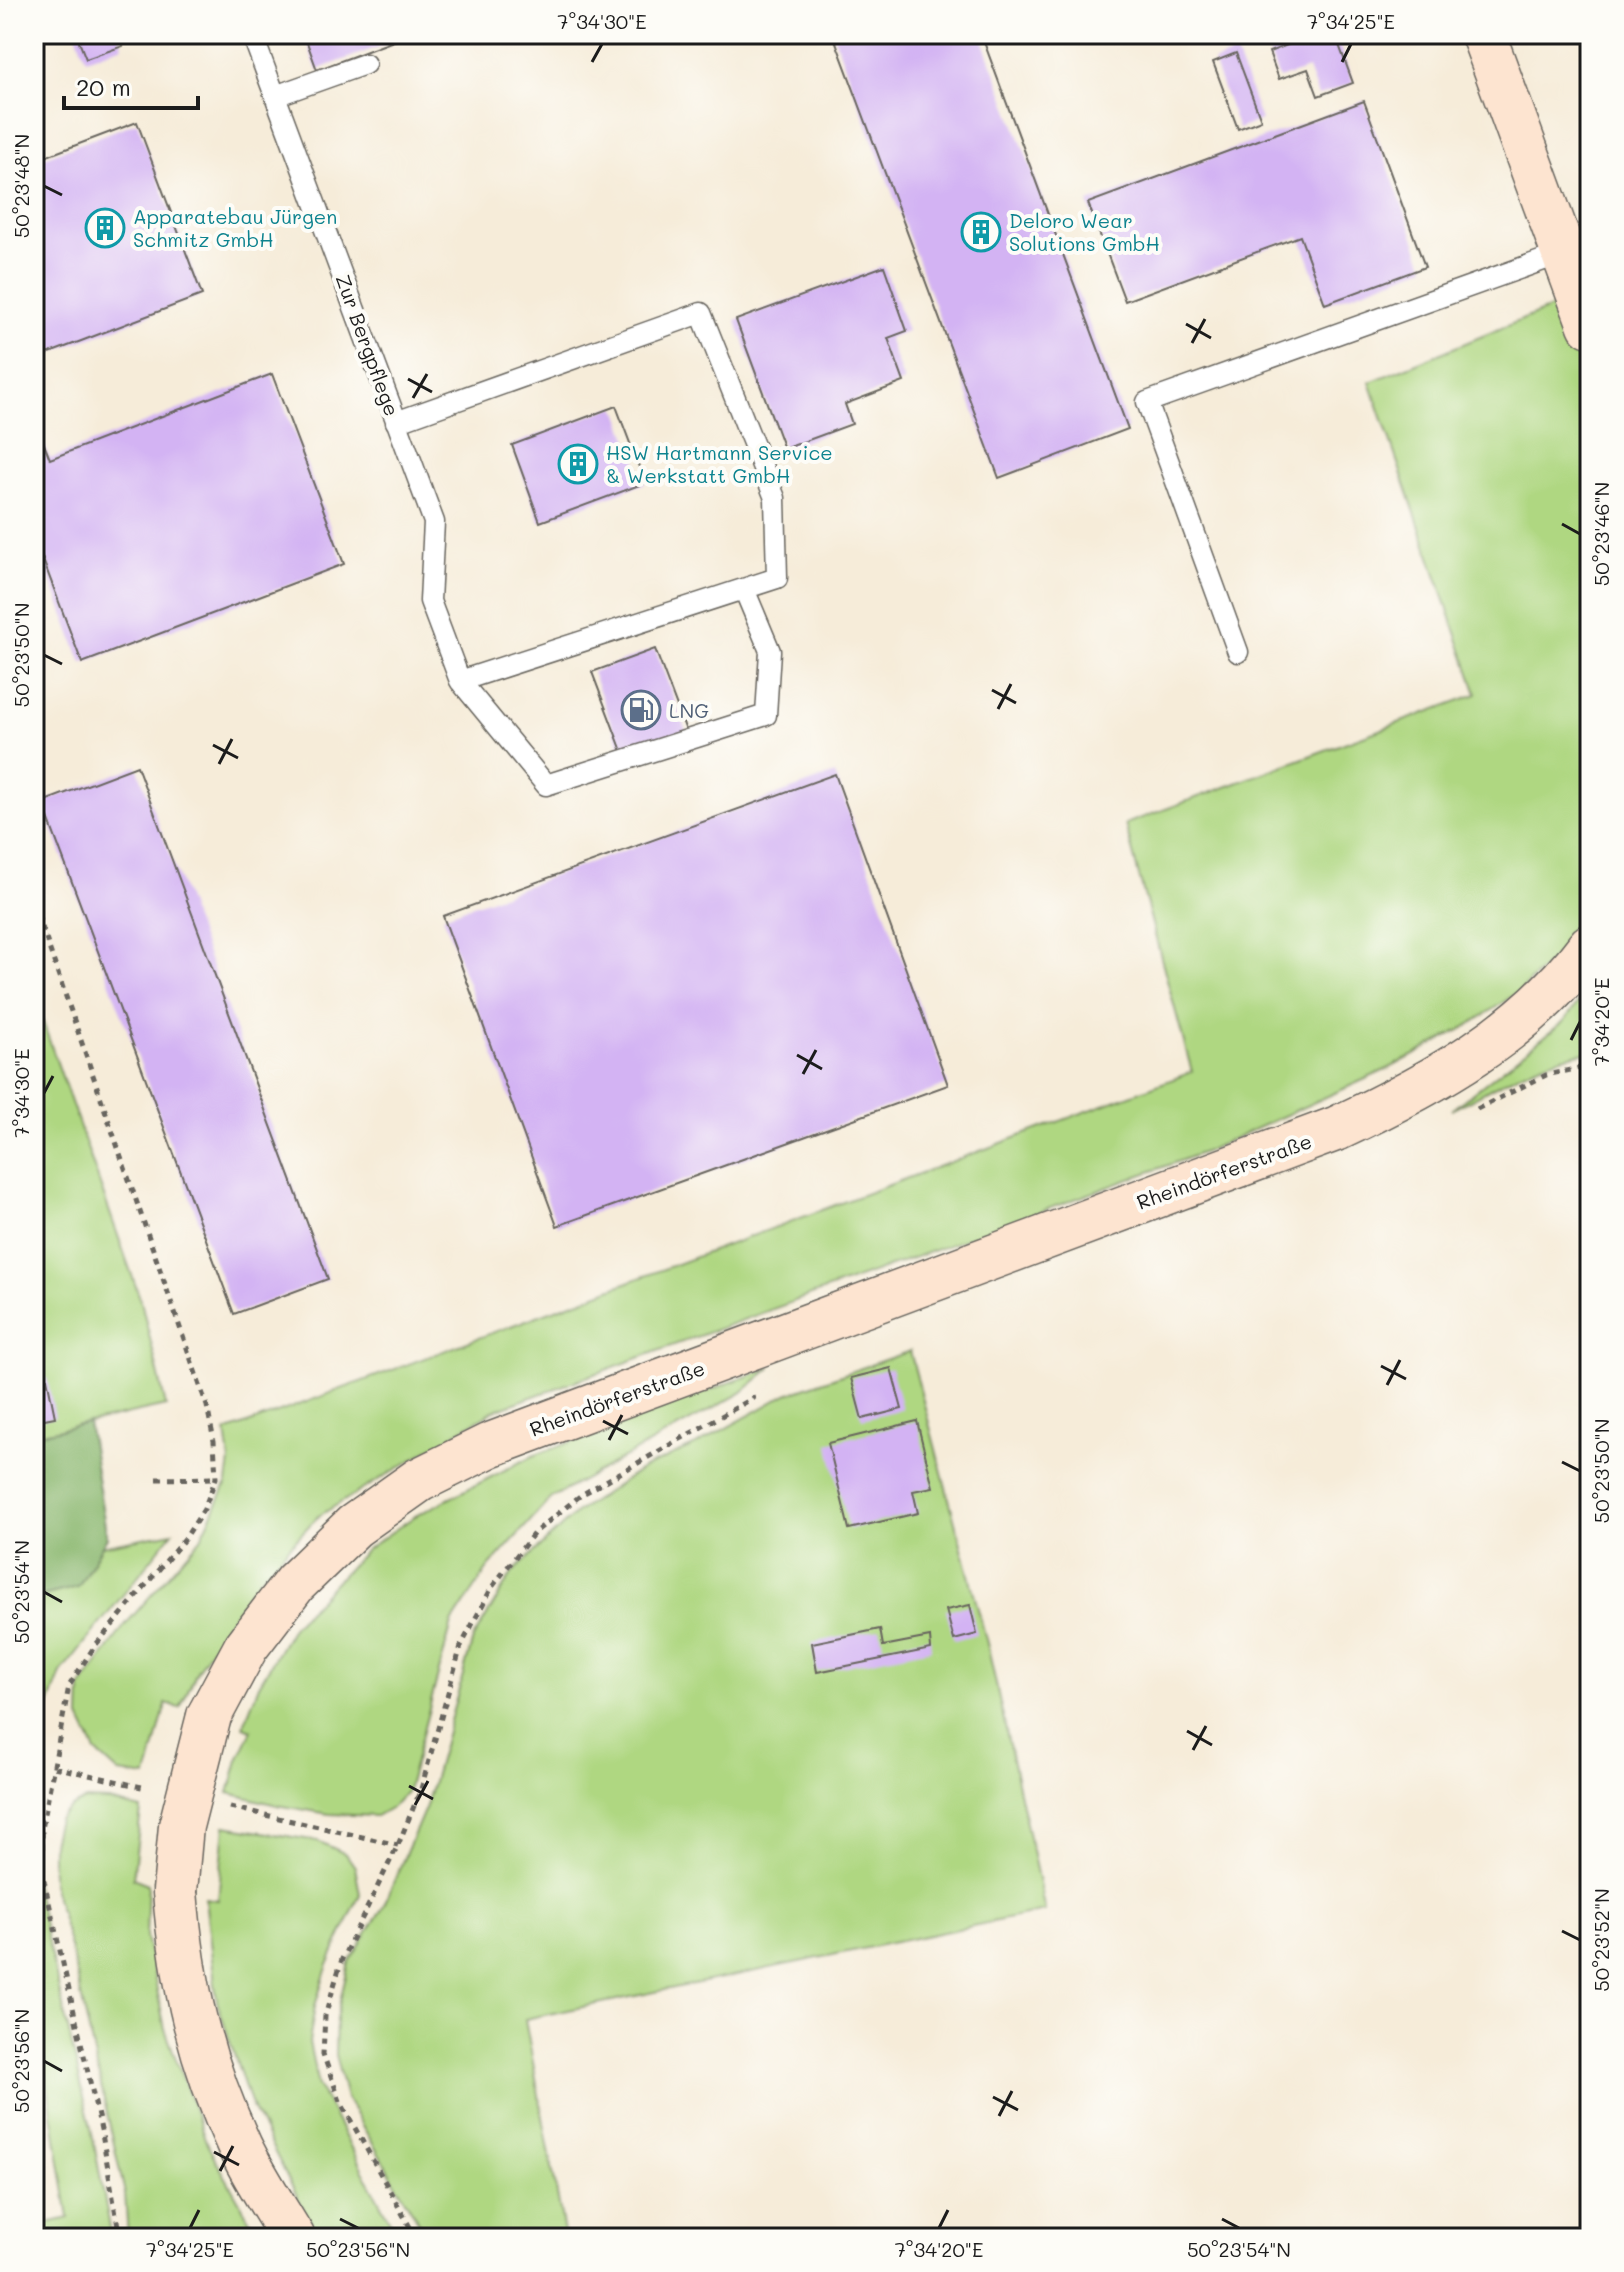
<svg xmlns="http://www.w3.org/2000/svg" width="1624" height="2272" font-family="Mali,sans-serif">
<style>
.green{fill:#afd781;stroke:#667a4e;stroke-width:2}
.forest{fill:#8bb86f;stroke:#546a46;stroke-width:2}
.building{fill:#d3b3f3}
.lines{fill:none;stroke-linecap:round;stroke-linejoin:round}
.service-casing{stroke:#68655e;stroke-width:23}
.secondary-casing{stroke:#68655e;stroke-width:47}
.path{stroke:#68655e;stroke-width:5;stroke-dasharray:6 6;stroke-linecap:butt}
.service{stroke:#fff;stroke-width:20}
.secondary{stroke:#fde4d0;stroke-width:44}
.secondary-bridge-casing{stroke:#68655e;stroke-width:47;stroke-linecap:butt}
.secondary-bridge{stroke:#fde4d0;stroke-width:44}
.ticks{fill:none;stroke:#1c1c1c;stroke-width:3}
.labels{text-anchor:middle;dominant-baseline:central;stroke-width:8;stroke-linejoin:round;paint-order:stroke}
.culture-label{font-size:20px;fill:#0d838f;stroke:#fdfcf7;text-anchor:start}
.street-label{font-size:20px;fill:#1c1c1c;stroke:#fdfcf7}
.service-label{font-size:20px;fill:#4e5e75;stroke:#fdfcf7;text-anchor:start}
.neatline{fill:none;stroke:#1c1c1c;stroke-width:3}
.ticks-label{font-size:20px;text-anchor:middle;fill:#1c1c1c}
</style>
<rect width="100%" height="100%" fill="#fdfcf7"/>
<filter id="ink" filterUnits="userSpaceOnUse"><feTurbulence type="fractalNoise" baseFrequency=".0125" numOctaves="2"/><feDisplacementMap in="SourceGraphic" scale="16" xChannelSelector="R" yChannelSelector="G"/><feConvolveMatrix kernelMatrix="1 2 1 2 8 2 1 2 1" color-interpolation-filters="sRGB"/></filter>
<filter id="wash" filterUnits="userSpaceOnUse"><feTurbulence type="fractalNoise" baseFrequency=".006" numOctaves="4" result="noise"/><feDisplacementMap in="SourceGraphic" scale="32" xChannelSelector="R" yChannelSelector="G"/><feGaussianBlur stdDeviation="1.8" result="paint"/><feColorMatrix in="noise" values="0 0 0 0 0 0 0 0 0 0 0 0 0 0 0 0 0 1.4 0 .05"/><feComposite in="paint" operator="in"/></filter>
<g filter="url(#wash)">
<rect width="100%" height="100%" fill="#f6ecd9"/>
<path class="green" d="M1558 305 1590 389V906L1565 947 1520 991 1466 1027 1390 1068 1204 1152 493 1411 317 1517 260 1578 229 1620 198 1669 180 1708 166 1704 147 1777 119 1773 96 1752 80 1718 81 1687 125 1625 201 1538 227 1483 230 1461 226 1432 1192 1072 1125 824 1477 694 1370 382Z
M1590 988V1052C1541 1056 1494 1088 1451 1110L1563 1022Z
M34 997 141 1301 166 1406 34 1435Z
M910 1351 987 1643 1045 1911 525 2019 565 2238H428L346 2098 335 2055 336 2018 349 1963 383 1907 426 1806 473 1639 513 1572 577 1512 642 1469 694 1446 787 1394Z
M772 1367 741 1393 551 1498 488 1568 452 1623 407 1791 392 1807 376 1816 329 1814 277 1805 229 1793 238 1760 252 1730 243 1727 259 1685 293 1626 367 1549 415 1516 530 1457Z
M173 1532 61 1673 37 1737 34 1759V1598L78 1587 102 1546Z
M85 1800 109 1801 141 1809 133 1878 148 1884 146 1936 165 2029 207 2144 260 2238H128L125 2194 72 1955 52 1883V1843L58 1819 71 1807Z
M225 1826 318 1841 346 1854 355 1867 360 1894 327 1967 315 2006 309 2042 318 2086 399 2238H321L304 2210 250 2103 217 2002 205 1898 218 1900Z
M34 1882 91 2128 112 2238H44L43 2224 69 2218 34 2001Z"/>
<path class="forest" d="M88 1423 107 1537 78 1587 34 1598V1435Z"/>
<g id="blocks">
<path class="building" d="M76 34H118L123 46 86 59Z
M304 34H412L317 70Z
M833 34H981L1128 429 999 478Z
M1295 34H1335L1353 83 1318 96 1308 69 1279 79 1269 52 1298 41Z
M1236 53 1261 120 1238 129 1213 62Z
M1364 101 1425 267 1325 304 1300 236 1125 301 1088 203Z
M137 122 202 295 34 359V161Z
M884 266 907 331 888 338 904 382 845 404 852 424 784 449 736 320Z
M272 374 344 564 82 663 34 536V442L42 439 50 459Z
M616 406 645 483 540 522 512 445Z
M655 649 688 736 625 759 592 672Z
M137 766 328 1279 234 1314 42 802Z
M835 774 948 1085 557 1226 443 916Z
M891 1368 902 1409 862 1419 851 1378Z
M47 1378 55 1417 34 1421V1381Z
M917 1421 933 1487 913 1491 918 1513 849 1529 828 1443Z
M970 1605 977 1634 954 1640 946 1610Z
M880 1629 883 1646 930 1637 931 1649 817 1672 812 1643Z"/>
</g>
</g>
<g filter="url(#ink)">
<use href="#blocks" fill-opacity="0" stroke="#68655e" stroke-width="2"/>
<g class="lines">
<defs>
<path id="service" d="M252 34 434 522 430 601 460 681 777 578 775 498 701 313 396 422
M275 96 365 64
M1238 652 1147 402 1563 253
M460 681 546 785 766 715 770 651 744 589"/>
<path id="secondary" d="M1483 34 1590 325
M209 1716 246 1647 295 1583 354 1526 419 1480 490 1445 1338 1128C1434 1083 1526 1033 1590 946
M175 1891C182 1984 200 2061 240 2147 255 2178 275 2208 293 2238"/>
</defs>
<use href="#service" class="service-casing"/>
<use href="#secondary" class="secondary-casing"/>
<path class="path" d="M34 904 207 1406 214 1441 216 1478 204 1509 186 1537 94 1647 69 1686 42 1829V1872L102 2134 120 2238
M1477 1109 1546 1075 1590 1066
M157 1479 216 1478
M54 1767 146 1788
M230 1807 398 1845
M416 2238 340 2101 323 2054 325 2016 342 1959 398 1845 421 1789 461 1646 492 1587 534 1533 581 1495 755 1397"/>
<use href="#service" class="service"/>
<use href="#secondary" class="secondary"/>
<defs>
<path id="secondary-bridge" d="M175 1891 181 1826 209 1716"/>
</defs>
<use href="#secondary-bridge" class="secondary-bridge-casing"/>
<use href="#secondary-bridge" class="secondary-bridge"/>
</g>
</g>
<path class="ticks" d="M592 62 602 44M1342 62 1351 44M44 186 62 195M1186 324 1211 338M1192 343 1205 319M408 379 432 392M413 398 427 374M1562 524 1580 534M44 655 62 664M992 690 1016 703M998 709 1011 684M213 745 238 758M219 764 232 739M1571 1040 1580 1022M797 1055 822 1069M803 1074 816 1050M44 1093 53 1076M1381 1366 1406 1379M1387 1385 1400 1360M603 1421 628 1434M609 1440 622 1415M1562 1462 1580 1471M44 1592 62 1602M1187 1731 1212 1745M1193 1750 1206 1726M409 1786 433 1799M415 1805 428 1781M1562 1931 1580 1940M44 2061 62 2071M993 2097 1018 2110M999 2116 1012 2091M214 2152 239 2165M220 2171 233 2146M340 2219 358 2228M1222 2219 1239 2228M190 2228 199 2210M939 2228 948 2210"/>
<defs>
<symbol id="building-ring" viewBox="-11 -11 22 22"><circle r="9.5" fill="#fdfcf7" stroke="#0f9aa8" stroke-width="1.5"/><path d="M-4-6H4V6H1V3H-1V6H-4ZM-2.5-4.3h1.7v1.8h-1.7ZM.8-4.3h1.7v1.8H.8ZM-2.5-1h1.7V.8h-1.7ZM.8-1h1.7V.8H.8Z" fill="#0f9aa8"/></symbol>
<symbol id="fuel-ring" viewBox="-11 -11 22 22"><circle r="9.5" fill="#fdfcf7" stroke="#5c6f8a" stroke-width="1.5"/><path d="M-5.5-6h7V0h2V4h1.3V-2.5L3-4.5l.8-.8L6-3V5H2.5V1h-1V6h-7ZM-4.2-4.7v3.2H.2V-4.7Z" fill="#5c6f8a"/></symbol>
</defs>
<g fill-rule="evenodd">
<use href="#building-ring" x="83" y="206" width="44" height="44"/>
<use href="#building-ring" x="959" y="210" width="44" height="44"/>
<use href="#building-ring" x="556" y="442" width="44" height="44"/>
<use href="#fuel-ring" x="619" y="688" width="44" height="44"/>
</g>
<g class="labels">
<g class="culture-label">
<text x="133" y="216">Apparatebau Jürgen<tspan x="133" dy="23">Schmitz GmbH</tspan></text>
<text x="1009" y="220">Deloro Wear<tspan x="1009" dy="23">Solutions GmbH</tspan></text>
<text x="606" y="452">HSW Hartmann Service<tspan x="606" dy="23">&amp; Werkstatt GmbH</tspan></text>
</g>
<g class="street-label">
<text transform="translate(368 345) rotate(70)">Zur Bergpflege</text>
<text transform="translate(1224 1171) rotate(-20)">Rheindörferstraße</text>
<text transform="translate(617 1398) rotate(-20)">Rheindörferstraße</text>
</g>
<g class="service-label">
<text x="669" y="710">LNG</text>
</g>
</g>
<rect width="1624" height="2272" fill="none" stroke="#fdfcf7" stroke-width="88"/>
<path d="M64 96v12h134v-12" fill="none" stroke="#1c1c1c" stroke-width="4"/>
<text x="76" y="96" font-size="24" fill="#1c1c1c" stroke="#fdfcf7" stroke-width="6" paint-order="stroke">20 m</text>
<rect x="44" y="44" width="1536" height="2184" class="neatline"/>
<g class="ticks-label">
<text x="602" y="29">7°34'30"E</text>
<text x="1351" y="29">7°34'25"E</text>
<text transform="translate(22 186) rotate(-90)" y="7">50°23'48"N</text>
<text transform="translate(1602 534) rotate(-90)" y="7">50°23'46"N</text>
<text transform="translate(22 655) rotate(-90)" y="7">50°23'50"N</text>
<text transform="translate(1602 1022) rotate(-90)" y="7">7°34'20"E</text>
<text transform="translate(22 1093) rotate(-90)" y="7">7°34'30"E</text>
<text transform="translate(1602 1471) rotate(-90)" y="7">50°23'50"N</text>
<text transform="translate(22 1592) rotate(-90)" y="7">50°23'54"N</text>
<text transform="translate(1602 1940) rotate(-90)" y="7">50°23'52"N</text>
<text transform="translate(22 2061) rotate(-90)" y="7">50°23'56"N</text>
<text x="190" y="2257">7°34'25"E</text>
<text x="358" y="2257">50°23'56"N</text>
<text x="939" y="2257">7°34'20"E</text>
<text x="1239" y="2257">50°23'54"N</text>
</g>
</svg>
